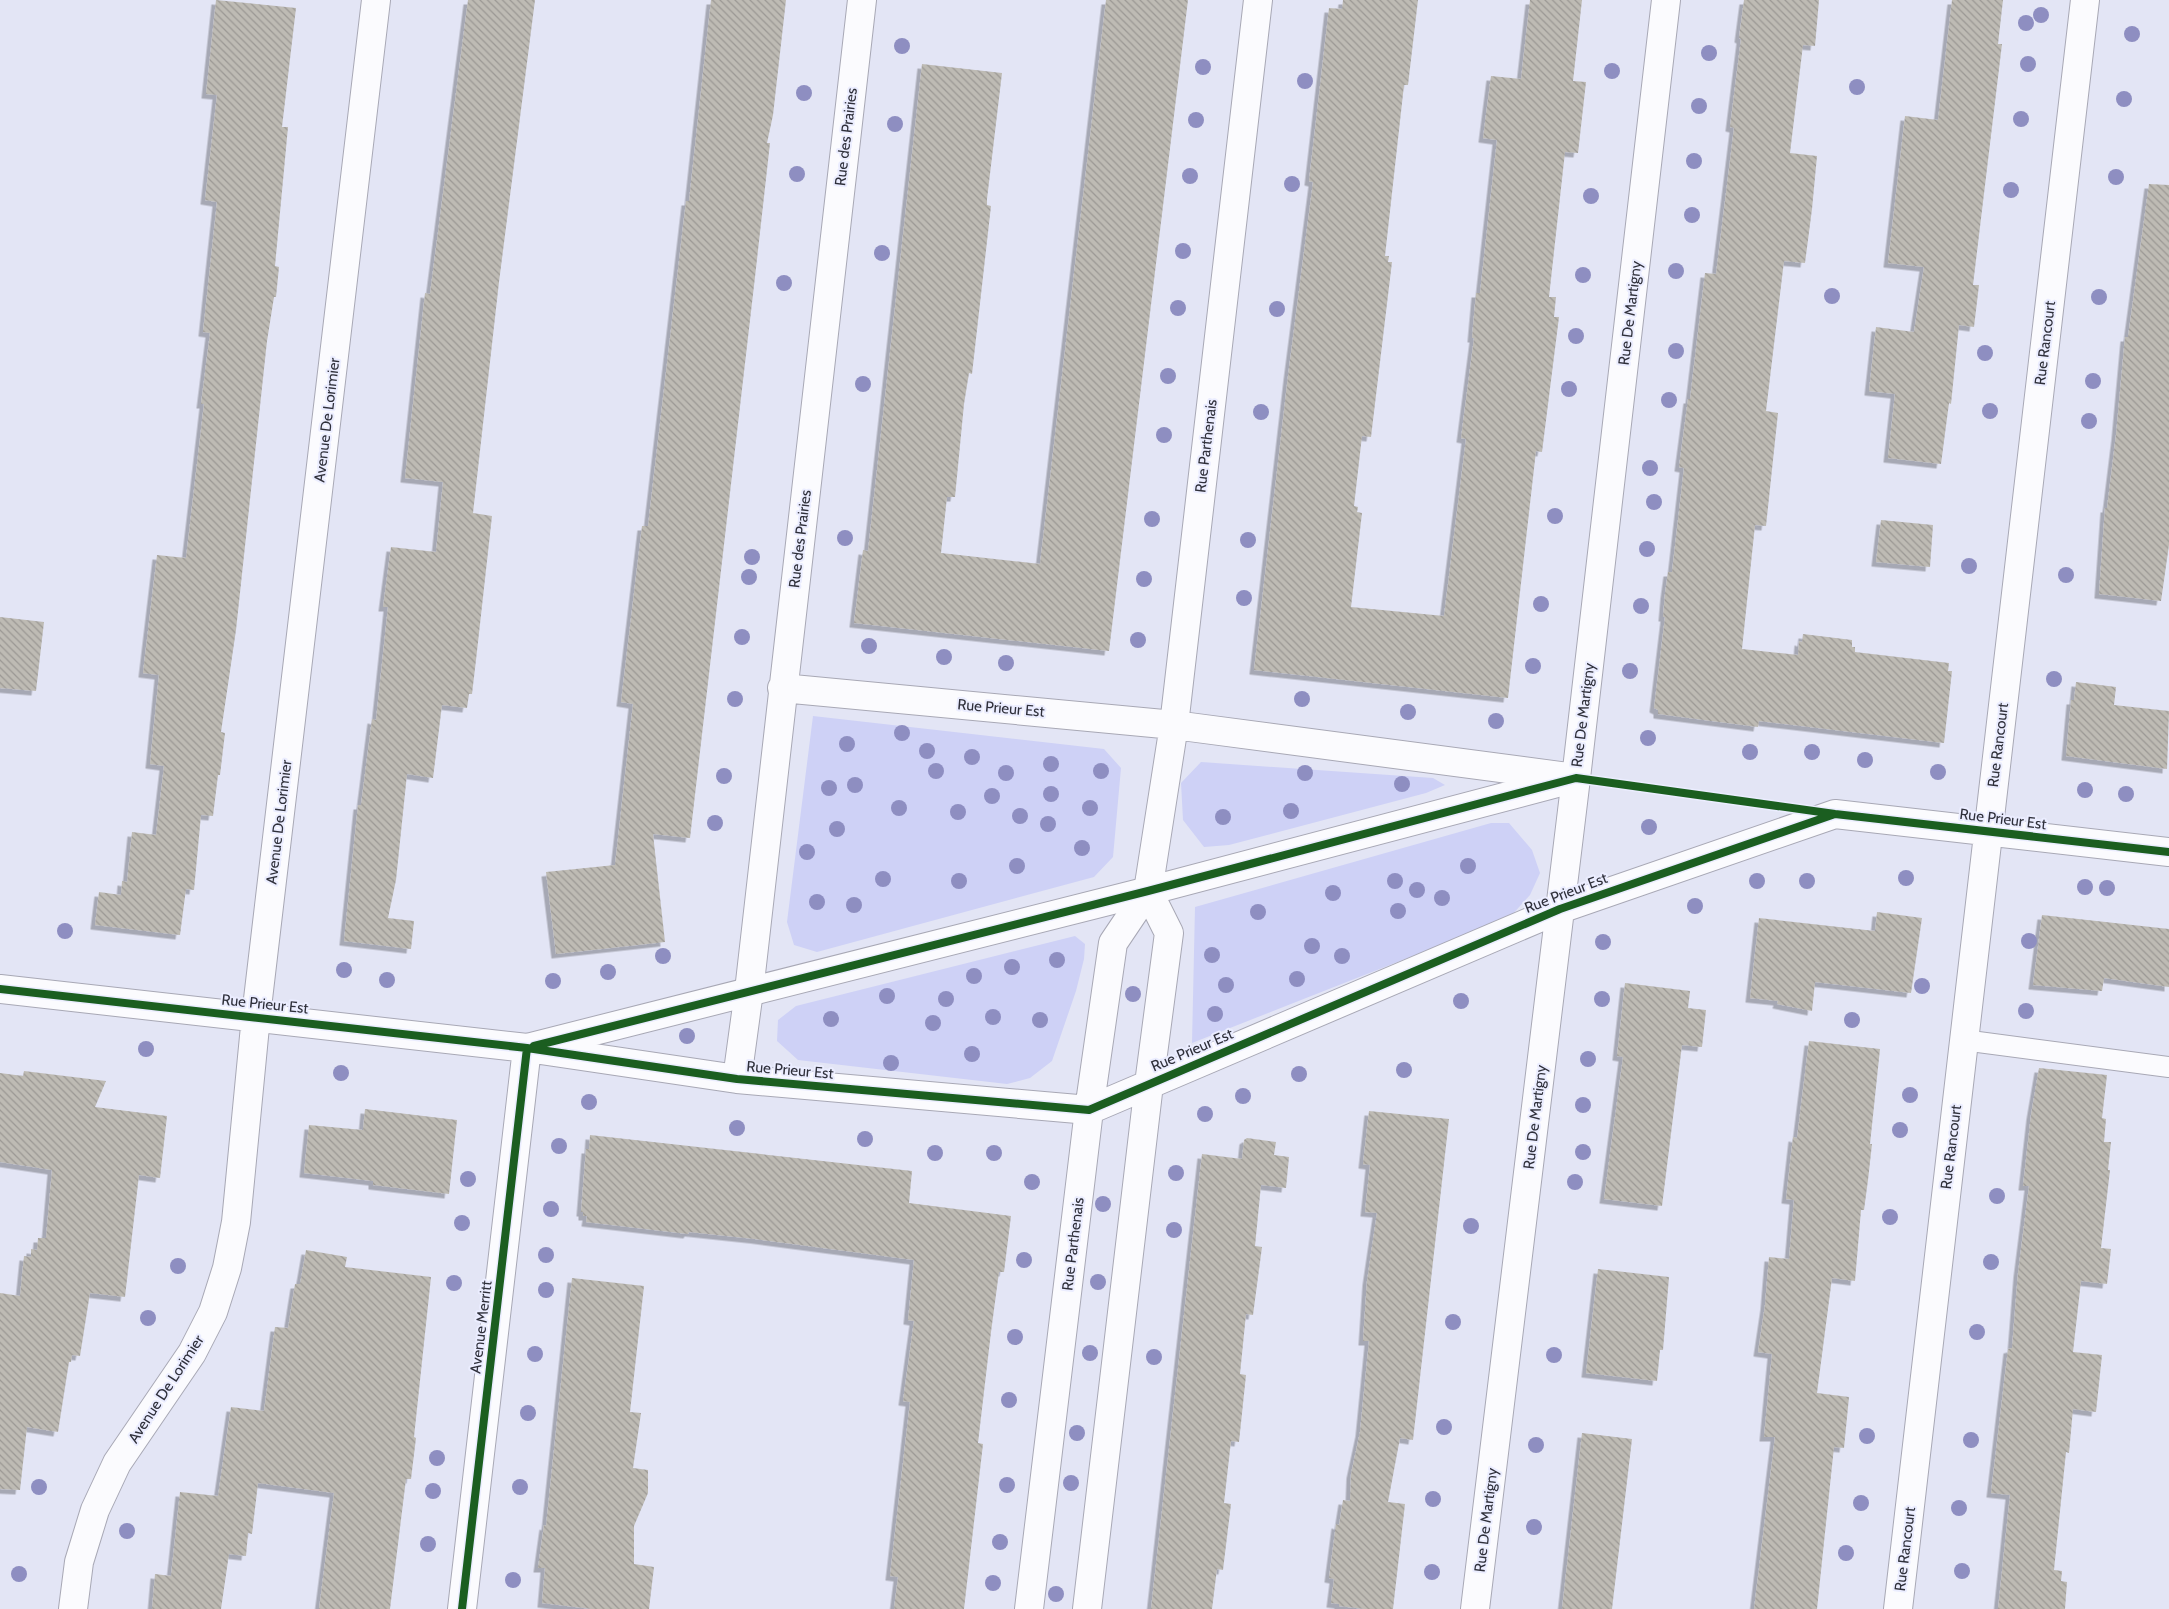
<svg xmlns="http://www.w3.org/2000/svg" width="2169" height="1609" font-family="Cabin,sans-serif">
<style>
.green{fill:#ced1f6}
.building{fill:url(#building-back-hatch);filter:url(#shadow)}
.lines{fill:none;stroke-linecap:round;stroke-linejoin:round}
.service-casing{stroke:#a8a8b5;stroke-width:22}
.pedestrian-casing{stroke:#a8a8b5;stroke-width:30}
.minor-casing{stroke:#a8a8b5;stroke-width:30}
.service{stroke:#fbfbfe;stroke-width:20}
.pedestrian{stroke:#fbfbfe;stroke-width:28}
.minor{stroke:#fbfbfe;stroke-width:28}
.cycleway-casing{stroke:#ebedff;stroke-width:11}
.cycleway{stroke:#1b5e20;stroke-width:8}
.tree{fill:#8e8ec1}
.labels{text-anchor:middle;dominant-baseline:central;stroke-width:4;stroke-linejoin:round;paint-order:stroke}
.street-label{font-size:15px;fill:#2f303b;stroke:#ebedff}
</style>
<defs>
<pattern id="building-back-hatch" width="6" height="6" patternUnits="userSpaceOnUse" patternTransform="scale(1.25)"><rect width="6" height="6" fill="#bebbb4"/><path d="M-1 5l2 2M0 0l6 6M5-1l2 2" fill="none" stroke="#9b9894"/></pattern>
<filter id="shadow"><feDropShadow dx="-4.5" dy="4.5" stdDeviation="0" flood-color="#0004"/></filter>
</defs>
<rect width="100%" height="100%" fill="#e3e5f5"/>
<path class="green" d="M813 716 1104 749 1121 768 1113 857 1094 877 817 952 794 945 787 922Z
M1201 762 1433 778 1445 785 1426 793 1229 845 1204 847 1183 820 1181 783Z
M1491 823H1509L1532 850 1540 873 1530 895 1509 918 1192 1043 1195 907Z
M1075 936 1085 944 1084 959 1076 991 1052 1061 1030 1078 1007 1084 798 1060 777 1041 778 1020 796 1006Z"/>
<path class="building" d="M216 0 296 8 282 127H288L275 266 279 267 276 297H274L267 341 236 630 221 732 225 733 220 775H218L213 816 201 815 194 890 186 889 180 935 95 925 99 892 121 895 122 881 127 882 132 832 156 835 164 766 150 764 159 675 143 673 157 555 186 558 204 404H201L210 333 203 332 217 202 205 200 217 95 206 94Z
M468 0H535L499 282 473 513 492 516 476 660 472 694H469L467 708 442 705 433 778 407 774 396 880 388 918 414 921 411 949 344 941 358 805H361L372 719 376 720 388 607H383L391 547 436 552 443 482 405 478 425 293 430 294Z
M711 0H786L773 115 767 143H770L755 277 690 838 653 834 665 942 556 954 546 872 615 865 633 704 621 702 642 526H648L686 201H689Z
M1106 0H1188L1109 651 854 623 863 550 868 551 922 64 1002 73 987 199V205L991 206 972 374 969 373 964 404 955 497H947L941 553 1040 564Z
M1343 0H1418L1408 85H1404L1385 256H1389L1388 262H1392L1371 437 1362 436 1354 506 1358 507 1357 512 1362 513 1351 607 1444 616 1466 439 1461 438 1474 338H1472L1476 293H1480L1497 140 1483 138 1491 76 1521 79 1530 0H1582L1573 81 1586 82 1578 153 1565 152 1549 297H1556L1554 317H1559L1542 452 1536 451 1508 698 1254 670 1288 376 1313 182 1309 181 1329 8 1342 9Z
M1744 0H1819L1815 46 1803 45 1790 153 1817 156 1812 209 1805 263 1784 261 1766 411 1778 413 1766 526 1755 525 1742 649 1798 655 1799 641 1802 642 1803 634 1852 640V647H1855V652L1949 663 1948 671H1952L1944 743 1759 721 1758 727 1658 714V710L1654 708 1665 617H1663L1665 594 1668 572H1672L1684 468 1679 467 1688 399H1690L1705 273 1716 274 1734 128 1730 127 1741 39 1739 38Z
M1952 0H2003L1998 44H2002L1973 285H1979L1974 327 1959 325 1951 404 1949 403 1941 464 1888 458 1895 394 1869 391 1876 327 1914 332 1924 267 1888 263 1905 116 1938 120Z
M2149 184 2169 185V545L2161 601 2099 594 2105 508H2107L2116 435 2125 337H2128Z
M1881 520 1933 525 1930 567 1876 562Z
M0 617 44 622 36 691 0 688Z
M2076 682 2116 687 2114 705 2169 711 2167 769 2066 756 2071 700H2074Z
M1877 912 1922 918 1911 993 1815 982 1812 1011 1777 1004 1778 1001 1750 998 1759 918 1875 931Z
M2042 915 2169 929V987L2104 978 2102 991 2033 985Z
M1625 983 1690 991 1688 1008 1706 1010 1702 1047 1682 1045 1662 1206 1604 1199 1623 1057 1617 1056Z
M1809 1041 1880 1049 1870 1144H1872L1868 1180 1864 1210H1861L1855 1281 1832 1278 1817 1393 1849 1397 1844 1448 1834 1447 1817 1609H1754L1775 1437H1764L1772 1354 1758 1352 1765 1305 1769 1257 1789 1259 1794 1200 1786 1199 1793 1137 1797 1138Z
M2039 1068 2107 1075 2102 1118 2106 1119 2104 1142H2111L2108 1170H2110L2101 1248 2111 1249 2107 1284 2081 1281 2073 1352 2102 1355 2096 1412 2073 1409 2069 1453 2066 1452 2054 1570 2062 1571 2061 1581 2067 1582 2065 1609H1998L2010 1495 1991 1493 2008 1349 2012 1348 2018 1273 2029 1186H2023L2031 1115Z
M24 1071 106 1081 95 1107 167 1116 160 1178 139 1175 125 1297 90 1293 80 1356 72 1355 71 1362H69L58 1432 27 1427 20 1490 0 1489V1293L20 1296 24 1256 31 1257V1249L37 1250 38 1238H46L52 1170 0 1162V1073L23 1076Z
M365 1109 457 1120 449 1194 373 1185V1181L304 1173 309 1125 363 1130Z
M1369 1111 1449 1119 1413 1440 1400 1438 1388 1502 1405 1504 1393 1609H1365L1339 1606V1604L1331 1603 1334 1579 1329 1578 1336 1524 1339 1525 1343 1500 1350 1501 1351 1474 1360 1432 1369 1341H1363L1367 1281 1377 1213 1365 1212 1370 1165 1363 1164Z
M590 1135 912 1171 909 1203 1011 1216 1004 1272H999L991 1332 978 1443 983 1444 964 1609H894L898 1577 890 1576 910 1402 903 1401 914 1321 908 1320 914 1260 755 1239 689 1232 688 1234 586 1222 587 1216H583V1212H581L586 1149H589Z
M1247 1138 1276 1142 1274 1155 1289 1157 1286 1188 1261 1185 1255 1246 1262 1247 1253 1315 1246 1314 1240 1374 1246 1375 1239 1442 1231 1441 1224 1503 1231 1504 1223 1570 1217 1569 1212 1609H1151L1202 1154 1242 1159 1244 1140Z
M306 1250 347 1257 345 1267 431 1277 414 1437 416 1438 411 1479H406L390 1609H319L334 1493 258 1483 252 1534 248 1533 246 1556 229 1554 221 1609H152L155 1574 171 1576 180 1492 218 1496 231 1407 264 1411 275 1327 288 1328 295 1284H300Z
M1598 1269 1669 1277 1663 1350H1660L1657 1381 1586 1373Z
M572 1278 644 1286 630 1412 641 1413 633 1468 648 1470V1493L634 1526V1564L654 1567 649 1609H592L542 1603 545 1568H538L544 1525 546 1526Z
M1582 1433 1632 1439 1612 1609H1562Z"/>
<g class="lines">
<defs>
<path id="service" d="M1963 1040 2169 1067"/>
<path id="pedestrian" d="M527 1048 1148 891 1576 778"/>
<path id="minor" d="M782 688 1174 725 1576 778
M0 989 527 1048 737 1079 1089 1110 1560 909 1835 814 2169 852
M737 1079 749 991 862 0
M73 1609 79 1562 95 1510 117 1463 192 1353 213 1312 227 1268 236 1222 256 1016 376 0
M462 1609 527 1048
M1029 1609 1089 1110 1113 943 1148 891 1174 725 1258 0
M1087 1609 1149 1084 1169 933 1148 891
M1475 1609 1576 778 1666 0
M1898 1609 2085 0"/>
</defs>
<use href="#service" class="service-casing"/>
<use href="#pedestrian" class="pedestrian-casing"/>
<use href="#minor" class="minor-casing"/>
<use href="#service" class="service"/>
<use href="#pedestrian" class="pedestrian"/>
<use href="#minor" class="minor"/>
<defs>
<path id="cycleway" d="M0 989 527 1048 737 1079 1089 1110 1560 909 1835 814
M534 1046 1148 891 1576 778 1835 814 2169 852
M462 1609 527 1048"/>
</defs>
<use href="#cycleway" class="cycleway-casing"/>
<use href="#cycleway" class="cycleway"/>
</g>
<g class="tree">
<circle cx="2041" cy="15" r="8"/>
<circle cx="2026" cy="23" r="8"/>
<circle cx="2132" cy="34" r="8"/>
<circle cx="902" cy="46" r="8"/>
<circle cx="1709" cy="53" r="8"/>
<circle cx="2028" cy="64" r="8"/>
<circle cx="1203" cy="67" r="8"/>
<circle cx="1612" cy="71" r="8"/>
<circle cx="1305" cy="81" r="8"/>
<circle cx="1857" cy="87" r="8"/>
<circle cx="804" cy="93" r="8"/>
<circle cx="2124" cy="99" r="8"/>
<circle cx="1699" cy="106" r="8"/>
<circle cx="2021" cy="119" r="8"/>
<circle cx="1196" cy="120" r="8"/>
<circle cx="895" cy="124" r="8"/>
<circle cx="1694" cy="161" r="8"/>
<circle cx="797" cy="174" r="8"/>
<circle cx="1190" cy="176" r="8"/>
<circle cx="2116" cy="177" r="8"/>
<circle cx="1292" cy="184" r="8"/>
<circle cx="2011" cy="190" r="8"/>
<circle cx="1591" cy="196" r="8"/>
<circle cx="1692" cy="215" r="8"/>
<circle cx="1183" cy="251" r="8"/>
<circle cx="882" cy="253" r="8"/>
<circle cx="1676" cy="271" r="8"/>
<circle cx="1583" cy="275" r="8"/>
<circle cx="784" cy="283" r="8"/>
<circle cx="1832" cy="296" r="8"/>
<circle cx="2099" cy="297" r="8"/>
<circle cx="1178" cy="308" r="8"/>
<circle cx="1277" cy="309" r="8"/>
<circle cx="1576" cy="336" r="8"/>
<circle cx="1676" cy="351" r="8"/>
<circle cx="1985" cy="353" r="8"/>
<circle cx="1168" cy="376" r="8"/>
<circle cx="2093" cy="381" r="8"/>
<circle cx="863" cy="384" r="8"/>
<circle cx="1569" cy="389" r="8"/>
<circle cx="1669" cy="400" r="8"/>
<circle cx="1990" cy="411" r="8"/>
<circle cx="1261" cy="412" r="8"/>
<circle cx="2089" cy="421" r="8"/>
<circle cx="1164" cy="435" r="8"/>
<circle cx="1650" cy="468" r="8"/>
<circle cx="1654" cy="502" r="8"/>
<circle cx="1555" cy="516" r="8"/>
<circle cx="1152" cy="519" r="8"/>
<circle cx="845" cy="538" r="8"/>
<circle cx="1248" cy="540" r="8"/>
<circle cx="1647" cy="549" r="8"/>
<circle cx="752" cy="557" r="8"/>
<circle cx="1969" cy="566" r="8"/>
<circle cx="2066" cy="575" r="8"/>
<circle cx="749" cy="577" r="8"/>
<circle cx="1144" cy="579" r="8"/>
<circle cx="1244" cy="598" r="8"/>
<circle cx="1541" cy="604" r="8"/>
<circle cx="1641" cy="606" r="8"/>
<circle cx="742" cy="637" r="8"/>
<circle cx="1138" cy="640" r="8"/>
<circle cx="869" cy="646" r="8"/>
<circle cx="944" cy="657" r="8"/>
<circle cx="1006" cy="663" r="8"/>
<circle cx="1533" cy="666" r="8"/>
<circle cx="1630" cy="671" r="8"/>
<circle cx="2054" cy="679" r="8"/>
<circle cx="735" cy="699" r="8"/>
<circle cx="1302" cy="699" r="8"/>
<circle cx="1408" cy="712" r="8"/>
<circle cx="1496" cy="721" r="8"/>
<circle cx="902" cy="733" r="8"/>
<circle cx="1648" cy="738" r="8"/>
<circle cx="847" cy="744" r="8"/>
<circle cx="927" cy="751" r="8"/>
<circle cx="1750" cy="752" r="8"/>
<circle cx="1812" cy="752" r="8"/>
<circle cx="972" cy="757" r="8"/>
<circle cx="1865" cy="760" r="8"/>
<circle cx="1051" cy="764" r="8"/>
<circle cx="936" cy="771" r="8"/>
<circle cx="1101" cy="771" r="8"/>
<circle cx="1938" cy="772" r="8"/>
<circle cx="1006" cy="773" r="8"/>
<circle cx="1305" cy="773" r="8"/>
<circle cx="724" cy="776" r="8"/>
<circle cx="1402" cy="784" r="8"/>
<circle cx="855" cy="785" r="8"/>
<circle cx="829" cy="788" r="8"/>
<circle cx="2085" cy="790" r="8"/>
<circle cx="1051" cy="794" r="8"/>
<circle cx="2126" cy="794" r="8"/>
<circle cx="992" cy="796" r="8"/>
<circle cx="899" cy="808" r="8"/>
<circle cx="1090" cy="808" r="8"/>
<circle cx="1291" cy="811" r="8"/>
<circle cx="958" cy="812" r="8"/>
<circle cx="1020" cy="816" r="8"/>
<circle cx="1223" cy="817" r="8"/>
<circle cx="715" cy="823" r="8"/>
<circle cx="1048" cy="824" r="8"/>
<circle cx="1649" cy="827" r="8"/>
<circle cx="837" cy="829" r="8"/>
<circle cx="1082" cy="848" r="8"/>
<circle cx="807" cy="852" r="8"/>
<circle cx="1017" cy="866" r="8"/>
<circle cx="1468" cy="866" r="8"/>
<circle cx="1906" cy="878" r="8"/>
<circle cx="883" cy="879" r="8"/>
<circle cx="959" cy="881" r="8"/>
<circle cx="1395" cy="881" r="8"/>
<circle cx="1757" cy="881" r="8"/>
<circle cx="1807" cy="881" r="8"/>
<circle cx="2085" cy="887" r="8"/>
<circle cx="2107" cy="888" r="8"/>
<circle cx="1417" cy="890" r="8"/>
<circle cx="1333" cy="893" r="8"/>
<circle cx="1442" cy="898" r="8"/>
<circle cx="817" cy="902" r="8"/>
<circle cx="854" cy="905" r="8"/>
<circle cx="1695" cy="906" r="8"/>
<circle cx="1398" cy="911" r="8"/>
<circle cx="1258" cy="912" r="8"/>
<circle cx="65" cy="931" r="8"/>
<circle cx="2029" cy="941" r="8"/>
<circle cx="1603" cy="942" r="8"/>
<circle cx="1312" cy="946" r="8"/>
<circle cx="1212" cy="955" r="8"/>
<circle cx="663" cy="956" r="8"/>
<circle cx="1342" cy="956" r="8"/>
<circle cx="1057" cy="960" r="8"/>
<circle cx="1012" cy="967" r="8"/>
<circle cx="344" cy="970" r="8"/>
<circle cx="608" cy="972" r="8"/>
<circle cx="974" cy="976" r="8"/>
<circle cx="1297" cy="979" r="8"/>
<circle cx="387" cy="980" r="8"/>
<circle cx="553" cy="981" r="8"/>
<circle cx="1226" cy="985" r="8"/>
<circle cx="1922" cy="986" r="8"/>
<circle cx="1133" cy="994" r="8"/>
<circle cx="887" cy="996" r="8"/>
<circle cx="946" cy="999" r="8"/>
<circle cx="1602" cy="999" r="8"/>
<circle cx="1461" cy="1001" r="8"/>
<circle cx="2026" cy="1011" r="8"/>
<circle cx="1215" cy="1014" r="8"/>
<circle cx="993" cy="1017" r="8"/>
<circle cx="831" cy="1019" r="8"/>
<circle cx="1040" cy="1020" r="8"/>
<circle cx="1852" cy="1020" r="8"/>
<circle cx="933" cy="1023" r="8"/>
<circle cx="687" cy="1036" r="8"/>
<circle cx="146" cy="1049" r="8"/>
<circle cx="972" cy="1054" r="8"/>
<circle cx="1588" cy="1059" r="8"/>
<circle cx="891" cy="1063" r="8"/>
<circle cx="1404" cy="1070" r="8"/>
<circle cx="341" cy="1073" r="8"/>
<circle cx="1299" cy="1074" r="8"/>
<circle cx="1910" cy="1095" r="8"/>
<circle cx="1243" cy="1096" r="8"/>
<circle cx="589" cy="1102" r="8"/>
<circle cx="1583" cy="1105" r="8"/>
<circle cx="1205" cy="1114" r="8"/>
<circle cx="737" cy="1128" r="8"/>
<circle cx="1900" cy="1130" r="8"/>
<circle cx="865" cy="1139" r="8"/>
<circle cx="559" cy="1146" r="8"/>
<circle cx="1583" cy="1152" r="8"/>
<circle cx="935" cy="1153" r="8"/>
<circle cx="994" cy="1153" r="8"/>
<circle cx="1176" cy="1173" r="8"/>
<circle cx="468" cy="1179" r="8"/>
<circle cx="1032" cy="1182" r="8"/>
<circle cx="1575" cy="1182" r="8"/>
<circle cx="1997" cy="1196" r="8"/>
<circle cx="1103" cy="1204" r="8"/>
<circle cx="551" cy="1209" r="8"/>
<circle cx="1890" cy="1217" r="8"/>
<circle cx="462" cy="1223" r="8"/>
<circle cx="1471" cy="1226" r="8"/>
<circle cx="1174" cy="1230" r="8"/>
<circle cx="546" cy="1255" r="8"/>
<circle cx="1024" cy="1260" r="8"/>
<circle cx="1991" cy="1262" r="8"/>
<circle cx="178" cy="1266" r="8"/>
<circle cx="1098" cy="1282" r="8"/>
<circle cx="454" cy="1283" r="8"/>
<circle cx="546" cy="1290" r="8"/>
<circle cx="148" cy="1318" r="8"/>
<circle cx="1453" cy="1322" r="8"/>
<circle cx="1977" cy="1332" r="8"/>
<circle cx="1015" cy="1337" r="8"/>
<circle cx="1090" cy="1353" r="8"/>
<circle cx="535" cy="1354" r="8"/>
<circle cx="1554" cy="1355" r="8"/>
<circle cx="1154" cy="1357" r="8"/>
<circle cx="1009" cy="1400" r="8"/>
<circle cx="528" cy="1413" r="8"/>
<circle cx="1444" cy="1427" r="8"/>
<circle cx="1077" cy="1433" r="8"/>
<circle cx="1867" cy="1436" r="8"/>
<circle cx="1971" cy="1440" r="8"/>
<circle cx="1536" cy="1445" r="8"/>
<circle cx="437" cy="1458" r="8"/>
<circle cx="1071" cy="1483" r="8"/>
<circle cx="1007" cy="1485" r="8"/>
<circle cx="39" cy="1487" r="8"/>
<circle cx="520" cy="1487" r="8"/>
<circle cx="433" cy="1491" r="8"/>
<circle cx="1433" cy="1499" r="8"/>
<circle cx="1861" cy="1503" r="8"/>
<circle cx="1959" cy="1508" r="8"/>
<circle cx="1534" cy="1527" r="8"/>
<circle cx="127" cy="1531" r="8"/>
<circle cx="1000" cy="1542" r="8"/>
<circle cx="428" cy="1544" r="8"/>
<circle cx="1846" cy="1553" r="8"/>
<circle cx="1962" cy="1571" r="8"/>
<circle cx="1432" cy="1572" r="8"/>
<circle cx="19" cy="1574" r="8"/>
<circle cx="513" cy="1580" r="8"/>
<circle cx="993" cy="1583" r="8"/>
<circle cx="1056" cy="1594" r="8"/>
</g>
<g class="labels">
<g class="street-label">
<text transform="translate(846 137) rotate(-83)">Rue des Prairies</text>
<text transform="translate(1630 313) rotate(-83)">Rue De Martigny</text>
<text transform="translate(2045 343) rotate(-83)">Rue Rancourt</text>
<text transform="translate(327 420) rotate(-83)">Avenue De Lorimier</text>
<text transform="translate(1206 446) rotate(-83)">Rue Parthenais</text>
<text transform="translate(800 539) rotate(-83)">Rue des Prairies</text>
<text transform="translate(1001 708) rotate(5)">Rue Prieur Est</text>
<text transform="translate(1583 715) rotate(-83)">Rue De Martigny</text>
<text transform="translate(1998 745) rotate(-83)">Rue Rancourt</text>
<text transform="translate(2003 819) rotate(7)">Rue Prieur Est</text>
<text transform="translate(279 822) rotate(-83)">Avenue De Lorimier</text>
<text transform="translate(1566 893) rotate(-21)">Rue Prieur Est</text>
<text transform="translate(265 1004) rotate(6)">Rue Prieur Est</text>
<text transform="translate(1192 1050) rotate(-23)">Rue Prieur Est</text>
<text transform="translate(790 1070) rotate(5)">Rue Prieur Est</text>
<text transform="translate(1535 1117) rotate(-83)">Rue De Martigny</text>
<text transform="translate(1951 1147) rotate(-83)">Rue Rancourt</text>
<text transform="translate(1073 1244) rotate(-83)">Rue Parthenais</text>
<text transform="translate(481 1327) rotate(-83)">Avenue Merritt</text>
<text transform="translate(166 1389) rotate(-57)">Avenue De Lorimier</text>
<text transform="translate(1486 1520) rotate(-83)">Rue De Martigny</text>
<text transform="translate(1905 1549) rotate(-83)">Rue Rancourt</text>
</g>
</g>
</svg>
